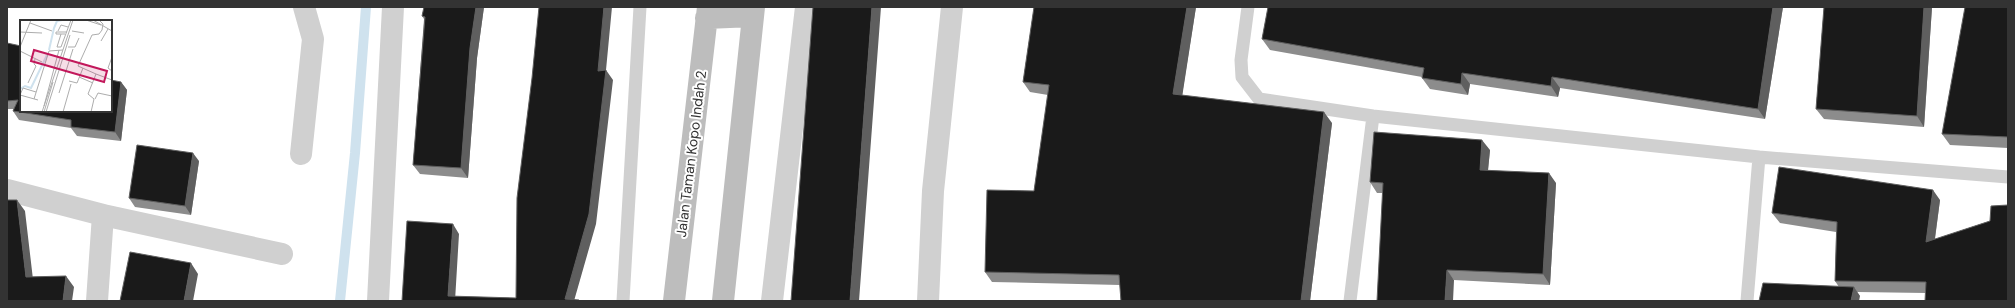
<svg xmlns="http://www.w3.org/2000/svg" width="2015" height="308" font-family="'DM Sans',sans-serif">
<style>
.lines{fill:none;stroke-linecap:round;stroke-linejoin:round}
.stream{stroke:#cfe2ee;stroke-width:10}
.service{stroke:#d0d0d0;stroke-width:13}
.minor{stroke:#d0d0d0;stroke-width:22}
.secondary{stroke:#bdbdbd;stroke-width:22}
.wall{fill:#8c8c8c}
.shaded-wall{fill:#5f5f5f}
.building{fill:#1a1a1a;stroke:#5f5f5f}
.labels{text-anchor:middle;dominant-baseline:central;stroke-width:4;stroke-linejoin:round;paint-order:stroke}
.street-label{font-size:14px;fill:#333;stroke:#fff}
.inset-river{fill:none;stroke:#cfe2ee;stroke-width:2}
.inset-road{fill:none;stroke:#adadad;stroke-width:1}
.view{fill:#c2185b;fill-opacity:0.15;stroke:#c2185b;stroke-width:2}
.inset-edge{fill:none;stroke:#333;stroke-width:2}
</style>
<rect width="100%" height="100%" fill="#fff"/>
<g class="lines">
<path class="stream" d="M340 301 355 153 366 7"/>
<path class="service" d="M1248 7 1241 60 1242 77 1259 99 1373 116 1759 157 1747 301
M1759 157 2008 177
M623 301 640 7
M1350 301 1373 116"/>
<path class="minor" d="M301 154 313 39 304 7
M7 190 103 215 282 254
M97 301 103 215
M378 301 393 7
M772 301 806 7
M928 301 933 191 952 7"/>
<path class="secondary" d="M706 18 753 16
M674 301 708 7
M723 301 754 7"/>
</g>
<path class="wall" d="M424 7H484L477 58 468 178 420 174 413 165 424 19 422 16Z
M1034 7H1196L1182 95 1332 123 1310 301H1121L1120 285 992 282 985 272 1034 191 1048 95 1030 92 1023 82Z
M1268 7H1783L1765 119 1560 88 1558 97 1470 84 1468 95 1430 89 1422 78V77L1270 50 1262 39Z
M1824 7H1932L1924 127 1824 119 1816 109Z
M2008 7V148L1950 145 1942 134Z
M7 43 21 111 121 82 127 90 121 141 77 136 71 128 19 120 13 111 14 109H7Z
M1490 150 1488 170 1556 183 1550 285 1454 280 1382 193H1377L1370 182Z
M199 161 191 215 135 207 129 198Z
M1940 200 1935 239 1990 221 2008 205 1926 293 1857 292 1860 296 1839 287 1835 281 1836 232 1780 223 1772 213Z"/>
<path class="shaded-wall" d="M476 7H484L477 58 468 178 461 168 470 48Z
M604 7H612L606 70 613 80 596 224 574 301 565 299Z
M872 7H881L859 301H850Z
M1187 7H1196L1181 104 1173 94Z
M1773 7H1783L1765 119 1758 109Z
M1924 7H1932L1924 127 1917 116Z
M1462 73 1470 84 1468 95 1461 84Z
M1552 77 1560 88 1558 97 1551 86Z
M121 82 127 90 121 141 115 132Z
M1324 112 1332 123 1310 301H1301Z
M1482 140 1490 150 1487 180 1480 170Z
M193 153 199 161 191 215 185 206Z
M1549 173 1556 183 1550 285 1543 274Z
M1933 190 1940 200 1933 252 1926 242Z
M17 200 25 211 34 288 26 277Z
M453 224 459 234 455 301 448 296Z
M191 263 198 274 193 301H184Z
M1447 270 1454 280 1453 301H1445Z
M66 276 74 287 72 301H63Z
M1854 287 1860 296 1859 301H1851Z"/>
<path class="building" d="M424 7H476L470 48 461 168 413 165 425 17 422 16Z
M539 7H604L598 71 606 70 589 214 565 299 579 300 578 301H402L407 221 453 224 448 296 516 298 517 198 532 78Z
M813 7H872L850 301H791Z
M1034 7H1187L1173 94 1324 112 1301 301H1121L1119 275 985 272 987 190 1034 191 1049 85 1023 82Z
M1268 7H1773L1758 109 1552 77 1551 86 1462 73 1461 84 1422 78 1424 68 1262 39Z
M1824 7H1924L1917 116 1816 109Z
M1965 7H2008V137L1942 134Z
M7 43 21 46V111H111V80L121 82 115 132 71 127V120L13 111 18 100 7 101Z
M1374 132 1482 140 1480 170 1549 173 1543 274 1447 270 1445 301H1377L1383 183 1370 182Z
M137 145 193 153 185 206 129 198Z
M1779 167 1933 190 1926 242 1990 221 1991 206 2008 205V301H1925L1926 282 1835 281 1837 222 1772 213Z
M7 200H17L26 277 66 276 63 301H7Z
M130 252 191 263 184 301H120Z
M1763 283 1854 287 1851 301H1759Z"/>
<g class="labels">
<g class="street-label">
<text transform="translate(691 154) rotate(-83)">Jalan Taman Kopo Indah 2</text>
</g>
</g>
<g transform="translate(20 20)">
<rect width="92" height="92" fill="#fff"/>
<path class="inset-river" d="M29 30 34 8 37 1 42 0M0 69 5 66 11 68 27 35"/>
<path class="inset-road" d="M66 0 81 5M73 0 92 11M10 3 32 11M38 11 41 5 48 7M52 11 64 13M0 12 22 13M41 14 37 27H41L51 0M45 14H36V12H47M81 21 88 9M0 27 11 0M48 27H55L59 18M0 31 22 42M92 37 88 48 92 51M76 54 92 60M59 57 73 63M49 61 57 63 63 48M8 63 16 46 14 44 15 39M16 72 3 68 0 75 18 80M39 73 53 29M14 79 29 31 43 30M75 79 78 73 92 76M24 86 39 30M22 92 53 0M24 92 33 62M26 92 50 15M43 92 51 64M71 92 74 79 68 74 76 54 58 46 72 15 79 14 82 10 83 4 79 0"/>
<path class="view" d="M14 30 87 51 84 62 11 41Z"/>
<rect width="92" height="92" class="inset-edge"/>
</g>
<rect width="2015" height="308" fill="none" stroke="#333333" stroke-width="16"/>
</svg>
